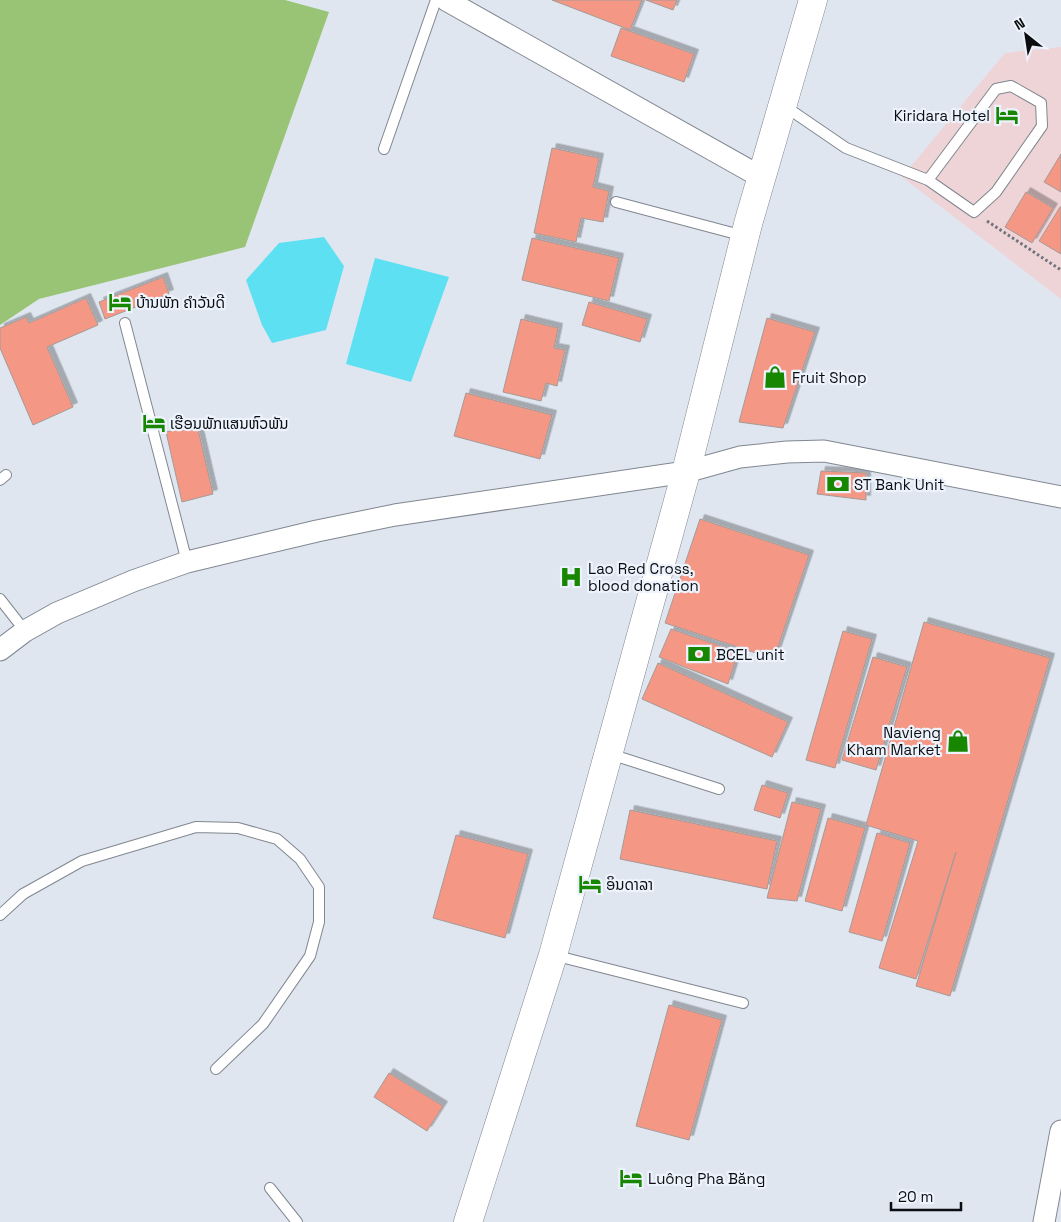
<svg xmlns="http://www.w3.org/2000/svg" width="1061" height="1222" font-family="'Space Grotesk','Noto Sans Lao',sans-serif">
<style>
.commercial{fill:#efd4d7}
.forest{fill:#99c475}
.water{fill:#5de0f1}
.building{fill:#f49785;stroke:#a69a97;filter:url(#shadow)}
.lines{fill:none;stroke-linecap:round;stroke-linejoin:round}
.lane-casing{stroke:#818790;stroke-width:12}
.street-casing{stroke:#818790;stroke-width:23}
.secondary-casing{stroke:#818790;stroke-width:29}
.path{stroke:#70747b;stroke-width:3;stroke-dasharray:2.5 2.5;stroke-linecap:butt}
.lane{stroke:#fff;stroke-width:10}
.street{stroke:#fff;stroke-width:21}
.secondary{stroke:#fff;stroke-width:28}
.labels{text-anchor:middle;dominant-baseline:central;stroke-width:4.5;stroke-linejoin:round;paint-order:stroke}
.poi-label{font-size:15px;fill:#0b0d10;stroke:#edf3fd;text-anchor:start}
</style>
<defs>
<filter id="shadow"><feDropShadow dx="4.5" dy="-4.5" stdDeviation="0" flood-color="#0004"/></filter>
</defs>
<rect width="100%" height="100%" fill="#dfe6f0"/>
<path class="commercial" d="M1061 47V299L902 177 1005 53Z"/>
<path class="forest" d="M0 0H285L329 12 245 247 39 299 0 325Z"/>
<path class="water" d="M324 237 344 266 326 330 272 343 262 325 246 280 279 243Z
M375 258 449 277 411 382 346 364Z"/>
<path class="building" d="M552 0H642L630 30Z
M646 0H677L673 10Z
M621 28 694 54 684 82 611 56Z
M552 148 599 158 593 187 609 191 603 222 581 218 576 242 534 233Z
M1061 154V192L1044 182Z
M1026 192 1053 208 1032 243 1005 227Z
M1060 207H1061V254L1039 241Z
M532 238 619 258 609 301 522 280Z
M163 277 169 294 105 319 99 302Z
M86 298 98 325 47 347 73 407 33 425 0 348V328L26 317 29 323Z
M589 302 647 319 640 342 582 325Z
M767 318 815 332 783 428 739 422Z
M521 319 558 328 554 348 565 350 557 386 546 383 541 401 503 392Z
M466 393 552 415 540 459 454 436Z
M197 425 213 494 182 502 166 432Z
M821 471 866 473V500L817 494Z
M700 519 809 555 774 659 665 623Z
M924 622 1050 658 950 996 916 986 956 852 916 979 879 968 918 841 866 825Z
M671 629 738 652 728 684 659 657Z
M843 631 872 639 835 768 806 760Z
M873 657 907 667 876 770 842 760Z
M658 663 788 722 772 757 642 699Z
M762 785 788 793 780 818 754 810Z
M792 802 821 809 797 901 767 898Z
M630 810 777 841 767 889 620 859Z
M828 818 865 828 842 911 805 901Z
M877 833 910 843 882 941 849 932Z
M456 835 528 854 505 938 433 918Z
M669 1005 722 1020 689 1140 636 1126Z
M389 1073 443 1106 427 1131 374 1097Z"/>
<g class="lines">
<defs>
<path id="lane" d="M783 105 846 148 928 180 974 212 996 192 1042 126 1041 103 1011 86 996 89 928 180
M384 149 436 0
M616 202 744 236
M125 323 187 562
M0 480 6 475
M0 599 25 631
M610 754 719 789
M0 915 23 894 82 861 196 827 238 828 277 839 300 859 319 887V922L310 956 263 1024 216 1069
M553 955 743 1003
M270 1188 297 1222"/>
<path id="street" d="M446 0 761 177
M0 650 25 631 57 613 133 581 187 562 317 531 395 515 686 472 740 457 787 452 824 451 1061 497
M1044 1222 1061 1131"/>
<path id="secondary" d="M468 1222 553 955 686 472 748 224 813 0"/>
</defs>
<use href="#lane" class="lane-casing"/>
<use href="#street" class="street-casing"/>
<use href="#secondary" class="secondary-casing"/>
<path class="path" d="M987 221 1061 270"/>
<use href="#lane" class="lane"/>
<use href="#street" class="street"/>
<use href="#secondary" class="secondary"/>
</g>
<defs>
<symbol id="hotel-bare" viewBox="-9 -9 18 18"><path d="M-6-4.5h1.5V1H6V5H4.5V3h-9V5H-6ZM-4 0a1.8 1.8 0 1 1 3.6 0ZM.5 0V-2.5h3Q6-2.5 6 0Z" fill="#178600" stroke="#edf3fd" stroke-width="2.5" paint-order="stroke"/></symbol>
<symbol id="shop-bare" viewBox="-9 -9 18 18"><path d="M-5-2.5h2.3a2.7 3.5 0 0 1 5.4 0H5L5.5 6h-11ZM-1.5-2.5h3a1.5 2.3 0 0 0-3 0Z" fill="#178600" stroke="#edf3fd" stroke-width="2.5" paint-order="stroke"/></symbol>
<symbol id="bank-bare" viewBox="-9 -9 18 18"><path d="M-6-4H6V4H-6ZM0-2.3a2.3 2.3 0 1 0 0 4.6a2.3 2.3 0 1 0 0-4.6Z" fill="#178600" stroke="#edf3fd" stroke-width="2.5" paint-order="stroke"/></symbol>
<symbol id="hospital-bare" viewBox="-9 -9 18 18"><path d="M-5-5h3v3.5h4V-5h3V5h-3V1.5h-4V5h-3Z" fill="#178600" stroke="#edf3fd" stroke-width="2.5" paint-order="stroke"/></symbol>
</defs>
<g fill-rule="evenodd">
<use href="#hotel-bare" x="991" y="99" width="32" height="32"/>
<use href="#hotel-bare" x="104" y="286" width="32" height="32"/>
<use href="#shop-bare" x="759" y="361" width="32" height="32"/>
<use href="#hotel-bare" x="138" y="407" width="32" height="32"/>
<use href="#bank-bare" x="822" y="468" width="32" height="32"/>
<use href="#hospital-bare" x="555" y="561" width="32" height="32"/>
<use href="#bank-bare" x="683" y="638" width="32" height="32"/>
<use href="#shop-bare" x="942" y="725" width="32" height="32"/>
<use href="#hotel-bare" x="574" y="868" width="32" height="32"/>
<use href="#hotel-bare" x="615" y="1162" width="32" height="32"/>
</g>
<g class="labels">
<g class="poi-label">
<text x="990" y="115" text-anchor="end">Kiridara Hotel</text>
<text x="136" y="302">ບ້ານພັກ ຄໍາວັນດີ</text>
<text x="792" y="377">Fruit Shop</text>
<text x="170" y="423">ເຮືອນພັກແສນຫົວພັນ</text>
<text x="854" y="484">ST Bank Unit</text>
<text x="588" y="568">Lao Red Cross,<tspan x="588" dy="17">blood donation</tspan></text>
<text x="716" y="654">BCEL unit</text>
<text x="941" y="732" text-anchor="end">Navieng<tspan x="941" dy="17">Kham Market</tspan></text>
<text x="606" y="884">ອິນດາລາ</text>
<text x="648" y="1178">Luông Pha Băng</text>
</g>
</g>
<g transform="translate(1026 35) rotate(330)" stroke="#edf3fd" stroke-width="4" paint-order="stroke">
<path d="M0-4L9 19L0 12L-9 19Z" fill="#0b0d10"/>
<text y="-8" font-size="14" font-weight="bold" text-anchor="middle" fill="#0b0d10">N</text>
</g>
<path d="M891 1202v8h70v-8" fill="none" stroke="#0b0d10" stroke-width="2.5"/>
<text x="898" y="1202" font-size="15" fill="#0b0d10" stroke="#edf3fd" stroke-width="4" paint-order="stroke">20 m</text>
</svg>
